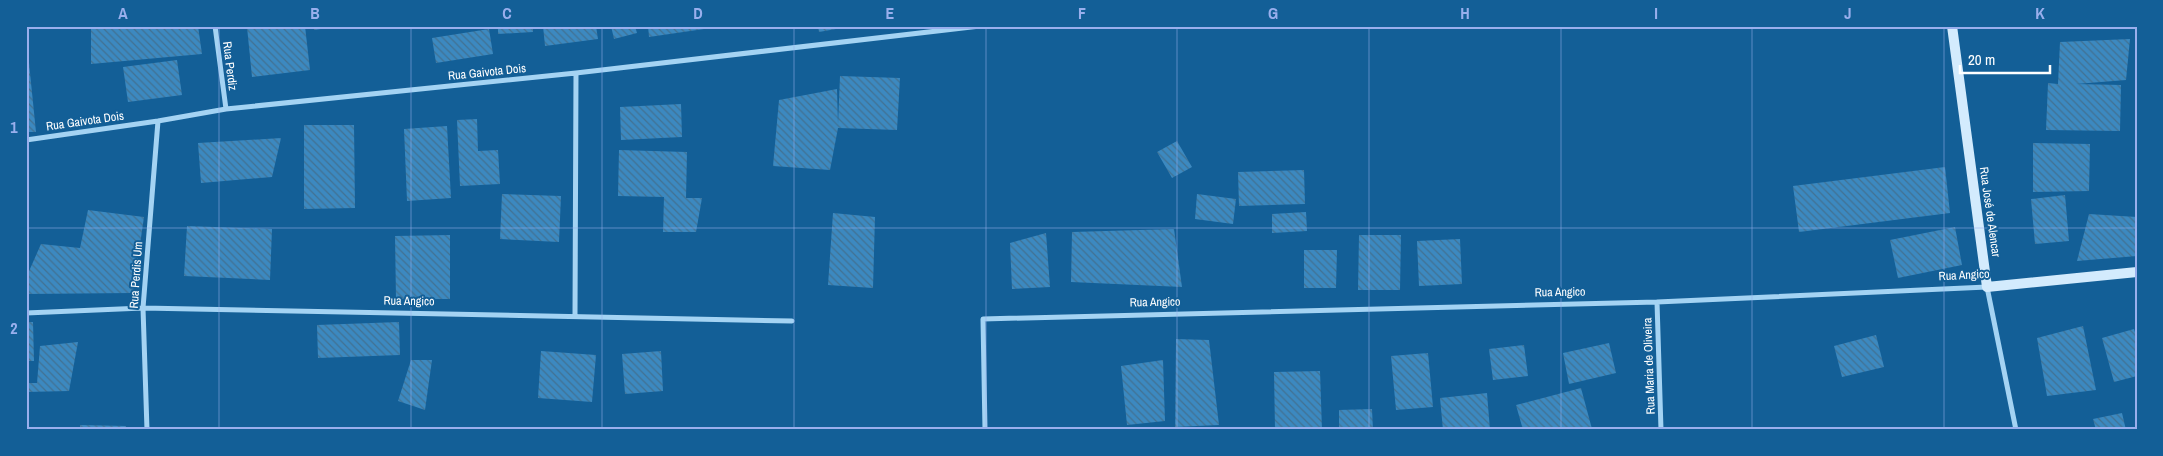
<svg xmlns="http://www.w3.org/2000/svg" width="2163" height="456" font-family="'Archivo Narrow',sans-serif">
<style>
.building{fill:url(#building-back-hatch)}
.lines{fill:none;stroke-linecap:round;stroke-linejoin:round}
.street{stroke:#a4d3f3;stroke-width:5}
.secondary{stroke:#d3ebfd;stroke-width:10}
.grid{fill:none;stroke:#99afed;stroke-width:1;stroke-opacity:0.55}
.labels{text-anchor:middle;dominant-baseline:central;stroke-width:4;stroke-linejoin:round;paint-order:stroke}
.street-label{font-size:12px;fill:#fff;stroke:#135f97}
.neatline{fill:none;stroke:#99afed;stroke-width:2}
.grid-label{font-size:16px;text-anchor:middle;font-weight:bold;fill:#99afed}
</style>
<defs>
<pattern id="building-back-hatch" width="6" height="6" patternUnits="userSpaceOnUse" patternTransform="scale(1.25)"><rect width="6" height="6" fill="#3c89c0"/><path d="M-1 5l2 2M0 0l6 6M5-1l2 2" fill="none" stroke="#427192"/></pattern>
</defs>
<rect width="100%" height="100%" fill="#135f97"/>
<path class="building" d="M91 26H198L202 54 91 64Z
M254 26H305L310 70 252 77 247 27Z
M314 26H334V27L314 30Z
M498 26H533V32L498 34Z
M543 26H596L598 39 545 46Z
M611 26H635L637 33 614 39Z
M648 26H704V29L649 37Z
M818 26H846L847 27 819 32Z
M489 29 493 54 436 63 432 38Z
M2130 39 2126 80 2076 84 2121 85 2120 131 2046 130 2048 83 2058 84 2060 42Z
M28 53 36 132H26Z
M177 60 182 95 128 102 123 67Z
M840 76 900 78 897 130 838 128 830 170 773 166 779 100 837 89 838 124Z
M681 104 682 137 621 140 620 107Z
M477 119 478 151 498 150 500 184 460 186 457 120Z
M304 125H354L355 208 304 209Z
M447 126 451 198 407 201 404 129Z
M281 138 272 177 201 183 198 143Z
M1177 141 1192 167 1172 178 1157 152Z
M2033 143 2090 144 2089 191 2033 192Z
M619 150 687 152 686 198H702L696 232H663L664 197 618 196Z
M1945 167 1950 213 1799 232 1793 186Z
M1304 170 1305 204 1239 206 1238 172Z
M502 194 561 196 559 242 500 239Z
M1197 194 1236 199 1233 224 1195 219Z
M2065 195 2069 241 2035 244 2031 199Z
M88 210 144 217 133 293 26 294V278L41 244 80 248Z
M1306 212 1307 231 1272 233V214Z
M833 213 875 217 873 288 828 285Z
M2089 214 2137 217V256L2077 261Z
M187 226 272 229 270 280 184 276Z
M1955 227 1962 265 1898 278 1890 240Z
M1174 229 1182 287 1071 282 1072 232Z
M1046 233 1050 287 1012 289 1010 243Z
M450 235V299H396L395 236Z
M1359 235H1401L1400 290H1358Z
M1460 239 1462 284 1419 286 1417 241Z
M1304 250H1337L1336 288H1304Z
M26 322H33L34 361H26Z
M399 322 400 355 318 358 317 325Z
M2083 326 2096 390 2047 396 2037 338Z
M2134 329 2137 339V376L2114 382 2102 338Z
M1876 335 1884 367 1842 377 1834 346Z
M1176 339 1209 340 1219 425 1175 427Z
M78 342 69 391 26 392V383H37L40 346Z
M1609 343 1616 373 1569 384 1563 353Z
M1524 345 1528 376 1493 380 1489 349Z
M541 351 596 355 592 402 538 398Z
M661 351 663 391 625 394 622 354Z
M1428 353 1433 407 1396 410 1391 356Z
M411 360H432L425 410 398 401Z
M1163 360 1165 421 1127 425 1121 366Z
M1320 371 1322 430H1275L1274 372Z
M1581 388 1592 429 1523 430 1516 405Z
M1487 393 1490 430H1443L1440 398Z
M1372 409 1373 430H1339V410Z
M2122 413 2126 430H2096L2093 419Z
M80 425 126 426V430H80Z"/>
<g class="lines">
<path class="street" d="M215 26 226 109
M26 140 158 121 226 109 576 73 980 26
M1657 302 1661 430
M26 313 143 308 792 321
M575 316 576 73
M147 430 143 308 158 121
M985 430 983 319 1657 302 1987 287 2016 430"/>
<path class="secondary" d="M1952 26 1987 287 2137 272"/>
</g>
<path class="grid" d="M219 26V430M411 26V430M602 26V430M794 26V430M986 26V430M1177 26V430M1369 26V430M1561 26V430M1752 26V430M1944 26V430M26 228H2137"/>
<g class="labels">
<g class="street-label">
<text transform="translate(230 66) rotate(83)">Rua Perdiz</text>
<text transform="translate(487 72) rotate(-6)">Rua Gaivota Dois</text>
<text transform="translate(85 121) rotate(-8)">Rua Gaivota Dois</text>
<text transform="translate(1990 212) rotate(82)">Rua José de Alencar</text>
<text transform="translate(136 275) rotate(-86)">Rua Perdis Um</text>
<text transform="translate(1964 275) rotate(-3)">Rua Angico</text>
<text transform="translate(1560 292) rotate(-1)">Rua Angico</text>
<text transform="translate(409 301) rotate(1)">Rua Angico</text>
<text transform="translate(1155 302) rotate(-1)">Rua Angico</text>
<text transform="translate(1649 366) rotate(-92)">Rua Maria de Oliveira</text>
</g>
</g>
<rect width="2163" height="456" fill="none" stroke="#135f97" stroke-width="55"/>
<path d="M1960 65v8h90v-8" fill="none" stroke="#ffffff" stroke-width="2.5"/>
<text x="1968" y="65" font-size="15" fill="#ffffff" stroke="#135f97" stroke-width="4" paint-order="stroke">20 m</text>
<rect x="28" y="28" width="2108" height="400" class="neatline"/>
<g class="grid-label">
<text x="123" y="19">A</text>
<text x="315" y="19">B</text>
<text x="507" y="19">C</text>
<text x="698" y="19">D</text>
<text x="890" y="19">E</text>
<text x="1082" y="19">F</text>
<text x="1273" y="19">G</text>
<text x="1465" y="19">H</text>
<text x="1656" y="19">I</text>
<text x="1848" y="19">J</text>
<text x="2040" y="19">K</text>
<text x="14" y="133">1</text>
<text x="14" y="334">2</text>
</g>
</svg>
